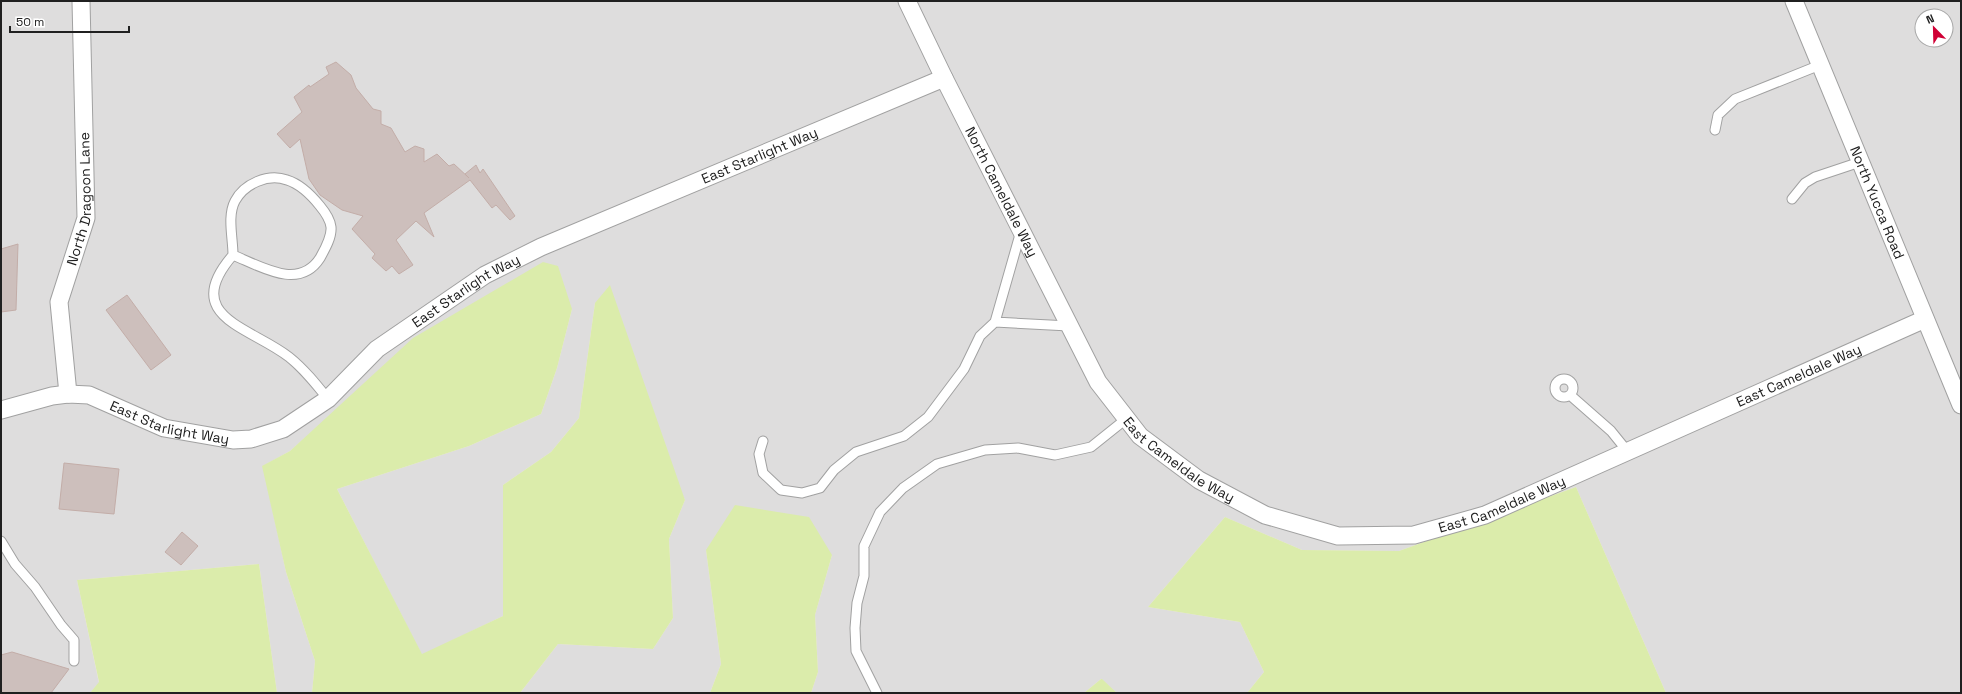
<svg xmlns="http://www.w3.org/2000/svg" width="1962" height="694" font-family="'Space Grotesk',sans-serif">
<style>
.residential{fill:#dedddd;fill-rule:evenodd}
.grass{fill:#dbecab}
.building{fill:#cdbfbc;stroke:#c3ada8}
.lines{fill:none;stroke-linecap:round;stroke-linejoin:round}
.lane-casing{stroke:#a1a1a1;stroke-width:11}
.street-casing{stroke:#a1a1a1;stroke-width:19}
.lane{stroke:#fff;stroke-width:9}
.street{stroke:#fff;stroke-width:17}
.labels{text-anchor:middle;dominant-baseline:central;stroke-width:3.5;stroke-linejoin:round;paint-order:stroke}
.street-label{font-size:14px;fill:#202020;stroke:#fff}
</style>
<rect width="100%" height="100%" fill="#f1eae6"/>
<path class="residential" d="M1 1H1961V693H1666L1576 487 1399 551 1302 550 1225 517 1148 607 1240 622 1264 672 1247 693H1117L1101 679 1084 693H811L818 672 815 615 832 555 706 550 721 664 710 693H520L558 644 653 649 673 618 669 539 685 500 595 303 579 418 551 452 503 485V616L422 655 337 489 469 446 541 414 557 368 572 309 338 409 290 451 263 466 286 572 315 661 312 693H277L259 564 77 580 99 683 90 693H1ZM1922 16H1946V40H1922Z"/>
<path class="grass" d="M543 262 558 266 572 309 557 368 541 414 469 446 337 489 422 654 503 616V485L551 452 579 418 595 303 610 285 685 500 669 539 673 618 653 649 558 644 520 693H312L315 661 286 572 262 466 290 451 413 338Z
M1576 487 1666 693H1247L1264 672 1240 622 1148 607 1225 517 1302 550 1399 551Z
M735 505 809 517 832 555 815 615 818 672 811 693H710L721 664 706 550Z
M259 564 277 693H90L99 682 77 580Z
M1102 679 1117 693H1084L1101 679Z"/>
<path class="building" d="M336 62 351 75 356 88 373 109 381 111V124L391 128 405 152 415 146 424 149V162L437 154 449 166 454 164 469 178 465 174 476 165 480 173 483 169 515 216 510 220 496 205 492 208 470 180 424 213 434 237 416 221 396 240 413 265 399 274 392 266 386 271 372 258 375 254 352 229 363 216 342 210 320 195 309 179 300 139 290 148 277 134 302 112 294 97 309 85 310 87 329 74 326 67Z
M18 244 16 310 1 312V249Z
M127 295 171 355 151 370 106 310Z
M64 463 119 469 114 514 59 509Z
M182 532 198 546 181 565 165 552Z
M12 652 69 669 51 693H1V655Z"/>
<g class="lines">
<defs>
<path id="lane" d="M1715 130 1718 115 1735 99 1820 65
M1792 199 1805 183 1815 177 1860 162
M233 255C260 266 299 291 320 258 325 249 332 237 331 227 330 219 325 212 320 206 312 196 300 184 287 180 268 173 244 184 235 201 227 216 233 238 233 255 179 317 251 327 289 357 304 369 316 384 328 399
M995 322 1069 326
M1555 388a9 9 0 1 1 18 0a9 9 0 1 1-18 0Z
M1570 395 1611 431 1628 452
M763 441 759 454 763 473 781 490 802 493 820 488 834 470 856 452 904 436 928 417 964 369 980 336 995 322 1021 231
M1 541 15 564 35 587 61 625 74 640V661
M877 693 856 651 855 628 857 603 864 576V546L880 512 903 488 937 464 985 450 1018 448 1055 455 1091 447 1126 419"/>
<g id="street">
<path id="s1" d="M907 1 944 78 1098 382 1140 436 1199 480 1265 515 1338 536 1414 535 1485 515 1925 319"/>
<path id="s2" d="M1794 1 1961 405"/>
<path id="s3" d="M68 394 59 302 86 218 81 1"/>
<path id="s4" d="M1 410 52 396 68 394 89 395 164 428 233 440 251 439 283 429 328 399 377 349 485 275 541 247 944 78"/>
</g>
</defs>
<use href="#lane" class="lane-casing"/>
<use href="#street" class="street-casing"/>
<use href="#lane" class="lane"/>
<use href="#street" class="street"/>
</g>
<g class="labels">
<g class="street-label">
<text stroke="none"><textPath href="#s4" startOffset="848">East Starlight Way</textPath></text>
<text stroke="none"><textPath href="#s1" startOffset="213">North Cameldale Way</textPath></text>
<text stroke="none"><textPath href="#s3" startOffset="199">North Dragoon Lane</textPath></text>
<text stroke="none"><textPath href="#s2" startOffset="218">North Yucca Road</textPath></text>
<text stroke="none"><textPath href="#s4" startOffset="524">East Starlight Way</textPath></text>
<text stroke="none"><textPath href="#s1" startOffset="1212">East Cameldale Way</textPath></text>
<text stroke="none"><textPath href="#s4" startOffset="176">East Starlight Way</textPath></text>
<text stroke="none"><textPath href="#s1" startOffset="540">East Cameldale Way</textPath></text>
<text stroke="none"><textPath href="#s1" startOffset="888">East Cameldale Way</textPath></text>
</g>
</g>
<rect width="1962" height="694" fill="none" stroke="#202020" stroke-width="4"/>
<g transform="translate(1934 28) rotate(337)"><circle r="19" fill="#ffffff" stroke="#a6a6a6"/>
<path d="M0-3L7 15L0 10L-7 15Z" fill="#d00035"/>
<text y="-6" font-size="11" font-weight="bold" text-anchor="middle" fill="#202020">N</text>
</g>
<path d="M10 26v6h119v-6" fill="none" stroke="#202020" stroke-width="2"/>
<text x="16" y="26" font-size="12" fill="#202020" stroke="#ffffff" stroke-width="3" paint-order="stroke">50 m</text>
</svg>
